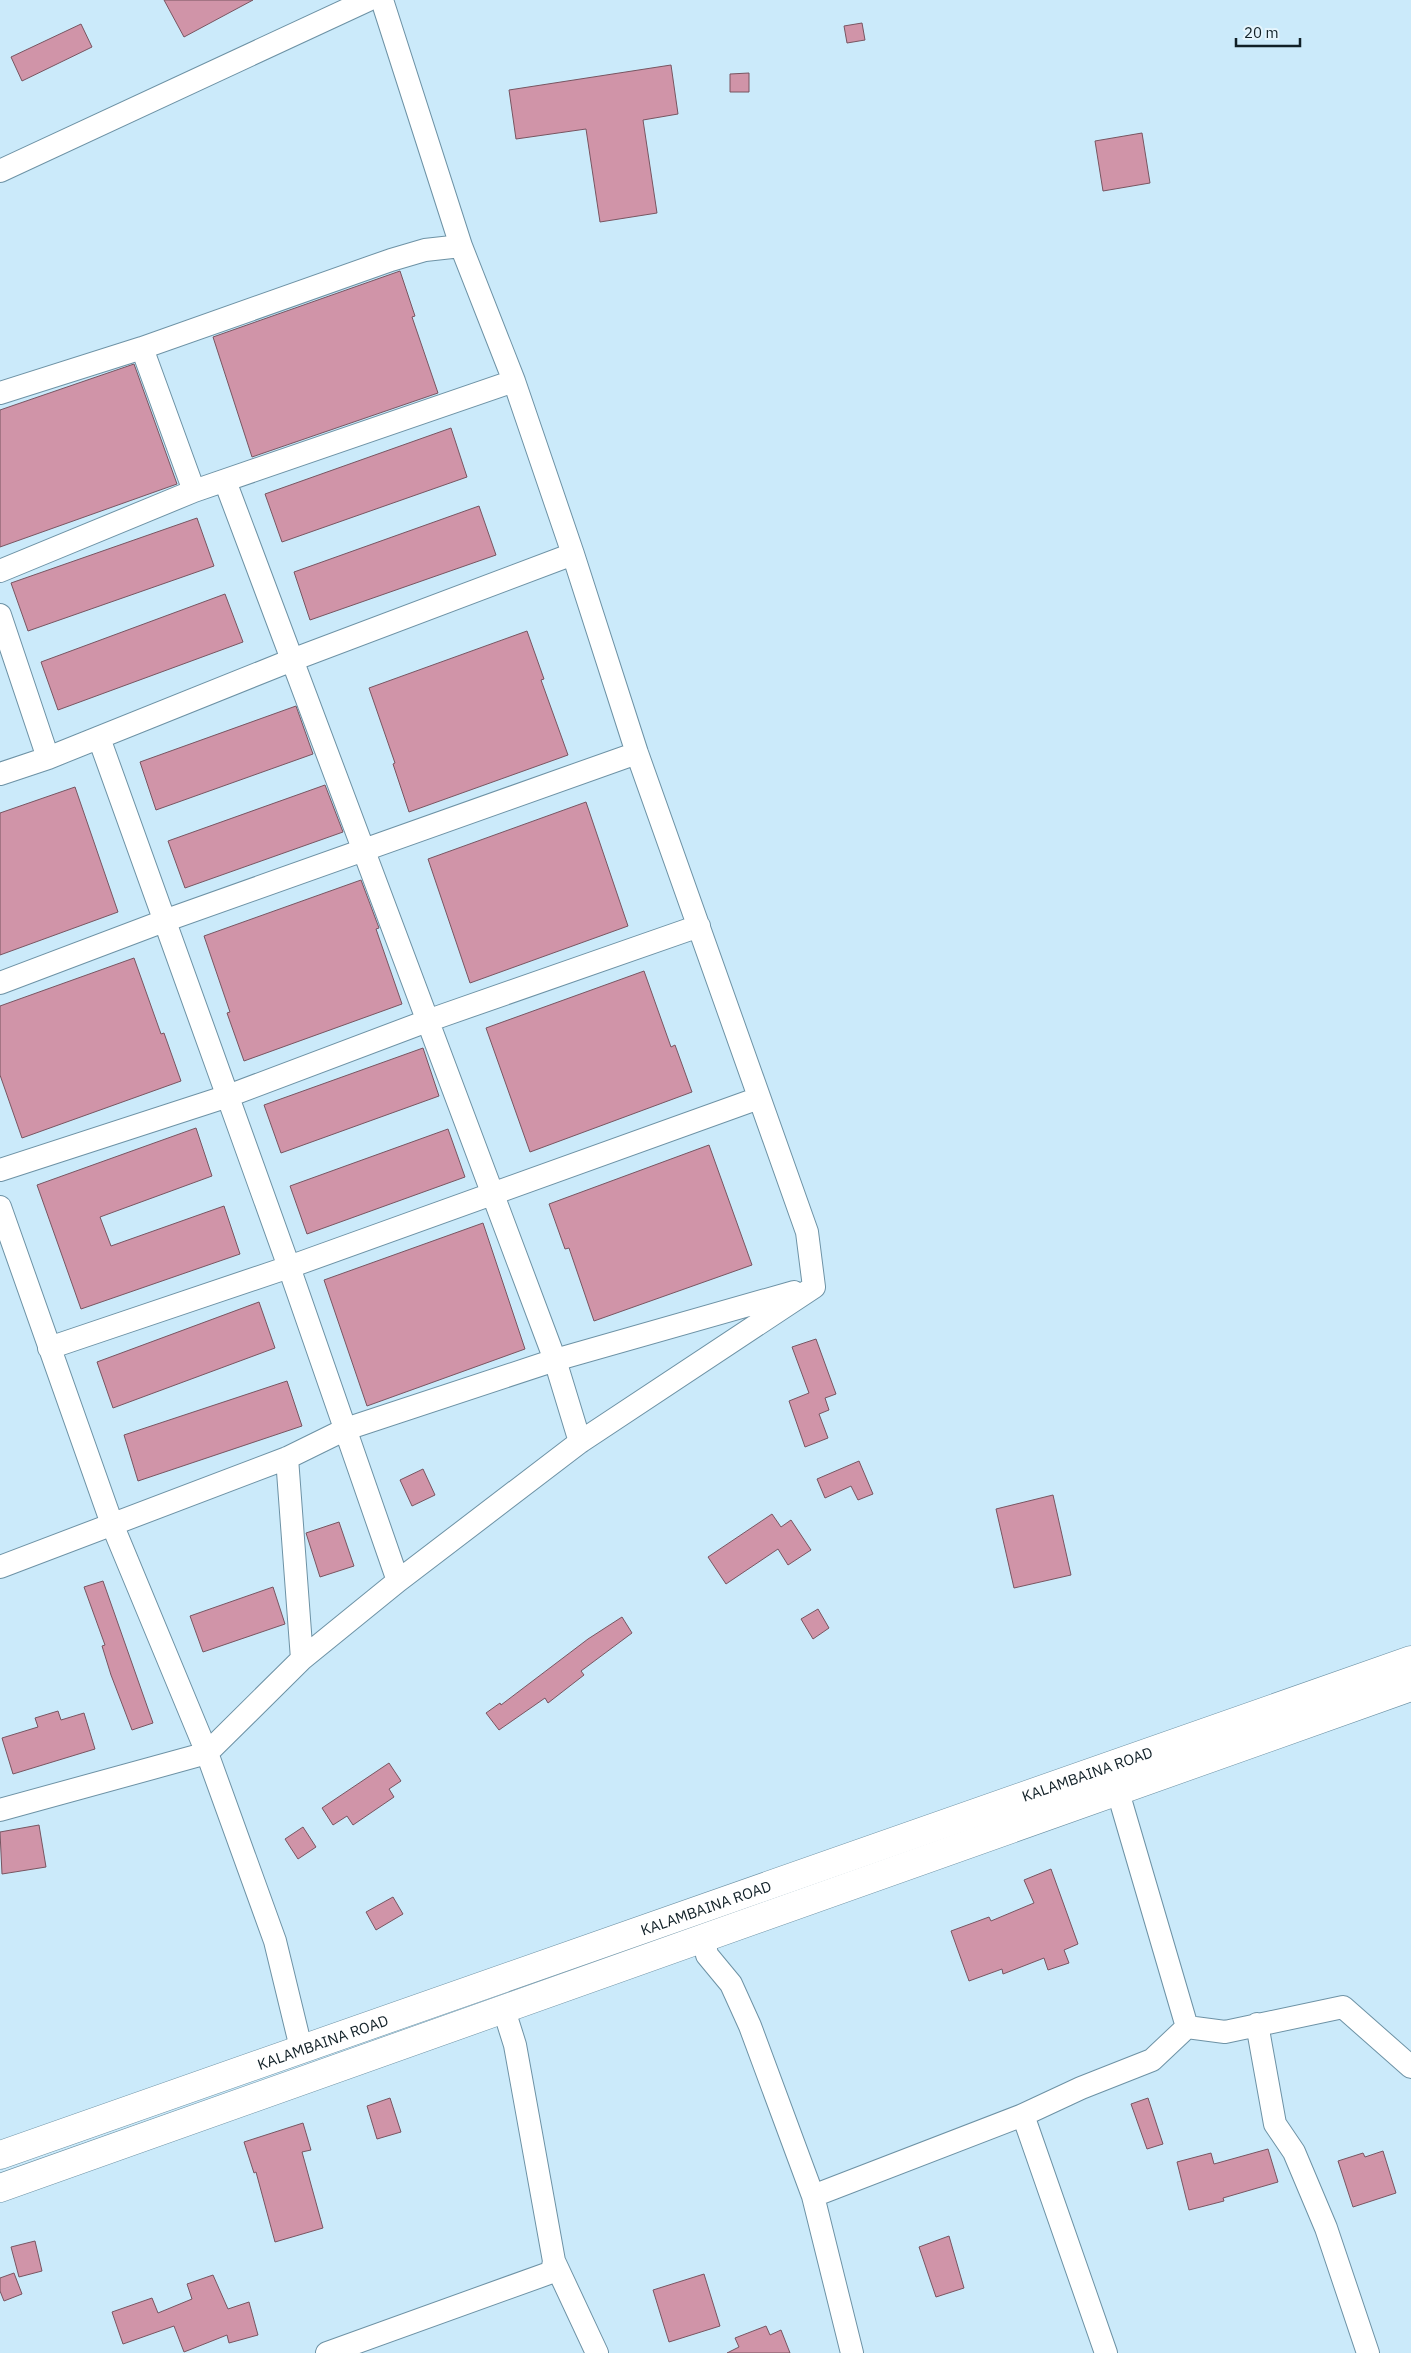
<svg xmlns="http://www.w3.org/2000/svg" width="1411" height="2353" font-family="'IBM Plex Sans',sans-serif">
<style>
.building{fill:#d094a8;stroke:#785561}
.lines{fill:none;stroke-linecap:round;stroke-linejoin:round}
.street-casing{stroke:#6d92a5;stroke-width:24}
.secondary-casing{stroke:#6d92a5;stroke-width:29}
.street{stroke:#fff;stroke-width:22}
.secondary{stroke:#fff;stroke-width:28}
.labels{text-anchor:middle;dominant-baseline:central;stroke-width:4.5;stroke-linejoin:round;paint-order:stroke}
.street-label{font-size:15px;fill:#112027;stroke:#e5f5fd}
</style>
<rect width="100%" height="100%" fill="#cbeafa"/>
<path class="building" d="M164 0H253L184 37Z
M862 23 865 40 847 43 844 26Z
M81 24 92 47 22 81 11 57Z
M671 65 678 114 643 120 657 213 600 222 586 129 516 139 509 90Z
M749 73V92H730V74Z
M1142 133 1150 183 1103 191 1095 141Z
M400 271 415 316 412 317 438 393 252 457 213 337Z
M134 364 177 484 0 547V410Z
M451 428 467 477 282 542 265 494Z
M479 506 496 555 310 620 294 572Z
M197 518 214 566 28 631 11 583Z
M225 594 243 642 58 710 41 662Z
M527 631 544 679 541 680 568 755 409 812 393 764 395 763 369 688Z
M296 706 313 754 156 810 140 762Z
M325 785 343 832 185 888 168 841Z
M75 787 118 912 0 955V813Z
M586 802 628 926 470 983 428 859Z
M361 880 379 928 376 929 402 1004 244 1061 227 1013 230 1012 204 936Z
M134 958 161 1034 164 1033 181 1081 22 1138 0 1075V1006Z
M644 971 671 1047 675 1045 692 1092 530 1152 486 1028Z
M423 1048 439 1096 281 1153 264 1105Z
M196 1128 212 1176 100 1217 111 1246 224 1206 240 1254 81 1309 37 1185Z
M448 1129 465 1177 307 1234 290 1186Z
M709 1145 752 1265 594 1321 569 1248 565 1249 549 1204Z
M483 1223 525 1349 367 1406 324 1280Z
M259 1302 275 1348 113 1408 97 1362Z
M816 1339 836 1394 825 1398 829 1410 819 1414 828 1438 805 1447 789 1401 809 1393 792 1347Z
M287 1381 302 1426 138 1481 124 1435Z
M859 1461 873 1494 858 1500 851 1486 825 1498 817 1479Z
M423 1469 435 1495 412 1506 400 1480Z
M1053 1495 1071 1575 1014 1588 996 1509Z
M772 1514 781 1527 791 1520 811 1550 788 1565 778 1549 726 1584 708 1557Z
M339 1522 354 1566 320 1577 306 1533Z
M103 1581 153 1723 132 1730 111 1675 102 1646 105 1645 84 1587Z
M273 1587 285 1624 203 1652 190 1616Z
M818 1609 829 1628 813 1639 801 1619Z
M622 1617 632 1633 581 1671 584 1675 548 1703 545 1698 499 1730 486 1713 500 1703 501 1705 588 1639Z
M58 1711 61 1720 84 1713 95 1749 13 1774 2 1738 38 1727 35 1718Z
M389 1763 401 1781 389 1789 394 1797 353 1825 347 1816 333 1825 322 1808Z
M39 1825 46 1867 2 1874 0 1832Z
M303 1827 316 1847 298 1859 285 1839Z
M1051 1869 1078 1944 1064 1950 1069 1963 1048 1970 1044 1958 1003 1974 1002 1969 969 1981 951 1931 989 1917 991 1921 1034 1903 1024 1880Z
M393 1897 403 1914 376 1930 366 1912Z
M390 2098 401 2132 377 2139 367 2106Z
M1148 2098 1163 2144 1147 2149 1131 2104Z
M303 2123 311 2150 302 2152 323 2228 275 2242 256 2172 254 2173 244 2142Z
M1268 2149 1278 2182 1223 2198 1224 2201 1189 2210 1177 2162 1211 2153 1214 2164Z
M1383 2151 1396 2193 1353 2207 1338 2161 1363 2153 1365 2157Z
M949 2236 964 2288 936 2297 919 2247Z
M35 2241 42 2271 19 2277 11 2247Z
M14 2273 22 2294 4 2301 0 2291V2278Z
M704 2274 720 2326 669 2342 653 2290Z
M213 2275 228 2309 249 2302 258 2335 229 2343 227 2335 184 2352 174 2326 123 2344 112 2312 152 2298 158 2313 192 2299 187 2284Z
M766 2326 770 2335 781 2330 790 2353H727L739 2347 735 2338Z"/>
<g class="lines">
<defs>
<path id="street" d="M382 0 461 246
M0 171 368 0
M142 348 194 491
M0 393 142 348 391 260 425 250 461 246 514 381 573 554 637 753 807 1232 814 1287
M225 481 555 1360 580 1442
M0 571 194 491 514 381
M0 615 48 758
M99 738 289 1267 398 1581
M0 774 48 758 292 660 573 554
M0 983 164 921 637 753
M0 1170 228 1096 427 1021 699 926
M0 1207 112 1524 207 1753 275 1941 301 2048
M49 1348 289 1267 759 1098
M287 1458 302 1659
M0 1567 287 1458 346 1429 555 1360 794 1292
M1118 1792 1187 2027 1225 2032 1343 2007 1411 2067
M0 1810 207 1753 302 1659 398 1581 580 1442 814 1287
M704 1939 707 1955 731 1984 750 2026 813 2196 852 2353
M1257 2024 1275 2124 1294 2152 1326 2228 1368 2353
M1023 2115 1081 2088 1152 2060 1187 2027
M813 2196 1023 2115 1106 2353
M554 2261 597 2353
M327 2353 552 2272 554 2261 515 2045 504 2010"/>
<g id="secondary">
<path id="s1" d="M0 2155 1411 1660"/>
<path d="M0 2188 1411 1687"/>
</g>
</defs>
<use href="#street" class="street-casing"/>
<use href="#secondary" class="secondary-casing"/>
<use href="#street" class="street"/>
<use href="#secondary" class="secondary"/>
</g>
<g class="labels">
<g class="street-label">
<text stroke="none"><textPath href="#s1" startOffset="1152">KALAMBAINA ROAD</textPath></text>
<text stroke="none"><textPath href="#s1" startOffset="748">KALAMBAINA ROAD</textPath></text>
<text stroke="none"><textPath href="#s1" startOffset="342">KALAMBAINA ROAD</textPath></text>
</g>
</g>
<path d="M1236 38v8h64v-8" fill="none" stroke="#112027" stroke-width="2.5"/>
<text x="1244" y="38" font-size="15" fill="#112027" stroke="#e5f5fd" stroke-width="4" paint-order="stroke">20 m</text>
</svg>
